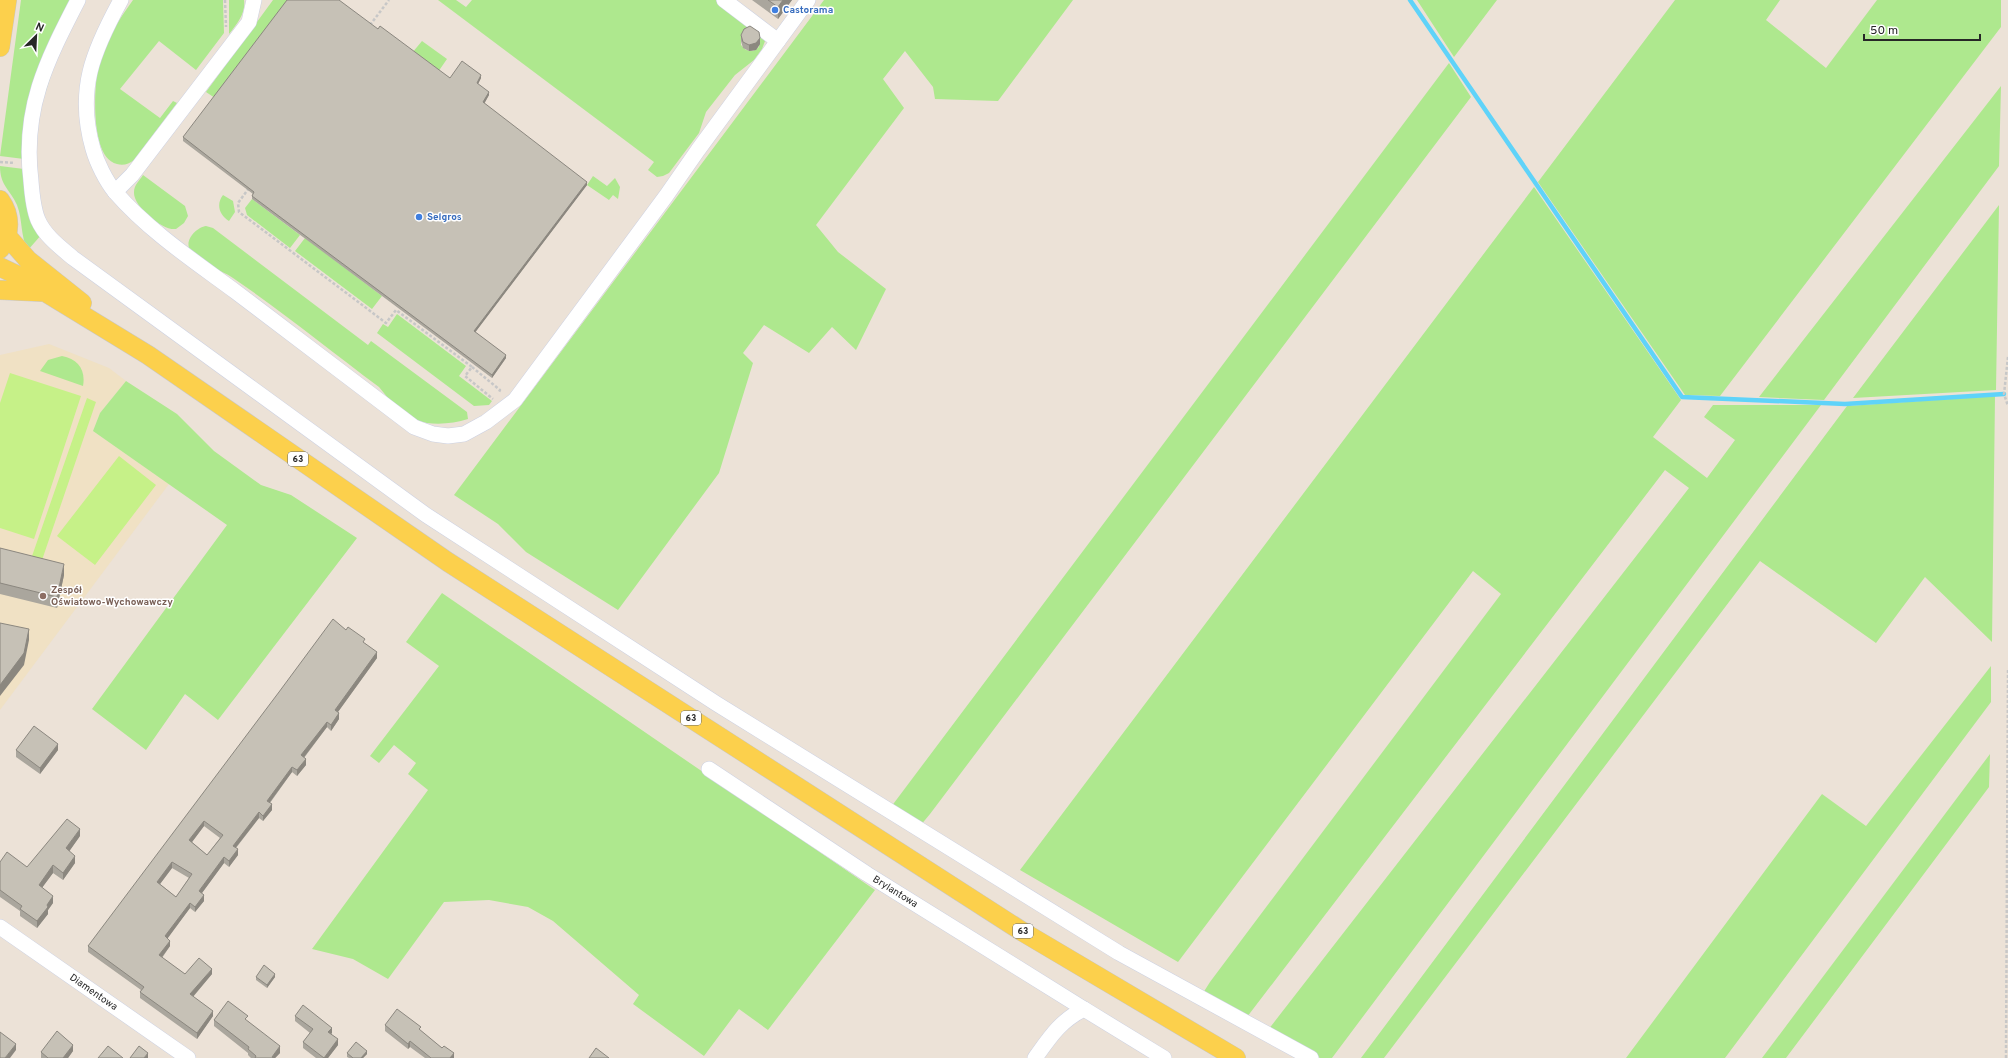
<svg xmlns="http://www.w3.org/2000/svg" width="2008" height="1058" font-family="Overpass,sans-serif">
<style>
.education{fill:#f0e1c4}
.green{fill:#aee88e;fill-rule:evenodd}
.pitch{fill:#c6f188}
.lines{fill:none;stroke-linecap:round;stroke-linejoin:round}
.stream{stroke:#5fd3f9;stroke-width:4.5}
.minor-casing{stroke:#ccd1e2;stroke-width:16}
.major-casing{stroke:#c7c7c7;stroke-width:20}
.path{stroke:#c7c7c7;stroke-width:2.5;stroke-dasharray:3 2;stroke-linecap:butt}
.minor{stroke:#fff;stroke-width:15}
.major{stroke:#fcd04c;stroke-width:19}
.wall{fill:#aaa69d;fill-rule:evenodd}
.shaded-wall{fill:#8b877f}
.building{fill:#c6c1b6;stroke:#8b877f;fill-rule:evenodd}
.shop-dot{fill:#3f7fe0;stroke:#fff;stroke-width:1.5}
.education-dot{fill:#8d6e63;stroke:#fff;stroke-width:1.5}
.labels{text-anchor:middle;dominant-baseline:central;stroke-width:3;stroke-linejoin:round;paint-order:stroke}
.shield{fill:#fff;stroke:#686868;stroke-width:1}
.shield-label{font-size:9px;font-weight:bold;fill:#272727}
.shop-label{font-size:10px;font-weight:bold;fill:#366cbe;stroke:#fff;text-anchor:start}
.education-label{font-size:10px;font-weight:bold;fill:#785e54;stroke:#fff;text-anchor:start}
.street-label{font-size:10px;fill:#272727;stroke:#fff}
</style>
<rect width="100%" height="100%" fill="#ece2d7"/>
<path class="education" d="M49 344 109 368 126 381 100 413 93 431 169 484 0 710V355Z"/>
<path class="green" d="M21 0H75L24 159 0 156Z
M133 0H223L224 33 196 70 159 41 120 89 160 118 173 101 177 103 134 160C129 164 123 166 117 164 90 158 94 89 98 68 103 43 118 21 133 0Z
M229 0H244C246 13 237 24 229 34Z
M273 0H289L215 98 206 92Z
M438 0H456L466 7 472 0H717L765 41 762 49 754 60 735 75 706 112 699 133 669 173 663 176 657 177 648 170 654 162ZM759 37V47L753 51 746 50 741 45V38Z
M824 0H1073L998 101 935 99 933 87 905 51 883 79 904 108 816 225 838 252 886 289 856 350 832 327 809 353 764 325 743 353 753 363 719 473 618 610 526 552 498 524 454 495Z
M1417 0H1497L1454 57Z
M1675 0H1780L1766 20 1826 68 1877 0H2001V27L1720 396 1685 395 1538 182Z
M422 41 447 59 438 72 412 53Z
M1449 63 1471 97 930 814 920 826 891 807Z
M2001 86 1999 166 1824 400 1759 397Z
M0 166 24 169 42 234 28 250C20 236 23 220 17 205 10 189 0 186 0 166Z
M143 175 185 206 188 216 184 223 176 229C162 231 133 206 134 192 134 185 140 180 143 175Z
M593 176 607 186 615 178 620 187 618 199 613 195 609 200 587 185Z
M1534 187 1681 400 1653 437 1707 478 1735 440 1704 417 1713 405H1821L1332 1058H1320L1268 1030 1689 488 1665 470 1247 1017 1203 993 1210 982 1501 594 1473 571 1178 962 1020 870Z
M223 195 233 201 235 212 229 221C219 215 216 204 223 195Z
M252 199 300 235 290 248 247 215 245 208Z
M1999 205 1996 390 1853 398Z
M206 226 213 228 368 345 371 341 467 412 468 419C445 426 416 427 397 409 391 402 385 394 379 387 331 351 283 312 233 278 219 268 199 266 190 250 184 240 197 227 206 226Z
M305 238 382 296 372 309 295 251Z
M397 314 466 366 459 376 492 401 489 405 474 406 377 333 383 324 388 327Z
M62 356C78 359 86 370 83 386L40 371 48 360Z
M126 381 177 414 214 451 261 485 291 495 357 538 218 720 185 694 146 750 92 709 227 525 93 431 100 413Z
M1995 396 1992 642 1925 577 1876 643 1760 561 1384 1058H1361L1847 406Z
M442 593 875 890 768 1030 739 1009 704 1056 633 1004 639 995 553 921 528 907 489 900 444 902 388 979 353 959 312 949 428 790 408 774 416 763 394 745 379 763 370 756 439 666 406 642Z
M1991 666V702L1725 1058H1626L1822 794 1866 826Z
M1990 754 1989 787 1786 1058H1762Z"/>
<path class="pitch" d="M10 373 81 396 34 539 0 528V403Z
M87 398 96 402 41 563 31 559Z
M119 456 156 485 95 565 57 536Z"/>
<g class="lines">
<path class="stream" d="M1410 0 1682 397 1845 404 2004 394"/>
<defs>
<g id="minor">
<path d="M78 0C46 62 22 109 31 181 32 194 33 208 38 220 45 236 60 247 73 258L426 515 717 704 1119 953 1311 1058"/>
<path d="M121 0C93 51 76 90 93 149 97 163 106 181 115 192 149 231 194 261 236 292 295 337 355 382 414 427L433 434 448 436 464 434 486 422 515 400 666 196 698 150 808 0"/>
<path d="M724 0 778 41"/>
<path d="M115 192 132 175 249 22 254 0"/>
<path id="s1" d="M709 769 867 874 1084 1009"/>
<path id="s2" d="M0 927 188 1058"/>
<path d="M1035 1058C1050 1037 1060 1021 1084 1009L1164 1058"/>
</g>
<path id="major" d="M0 47 7 0
M0 200C11 215 11 234 0 249
M7 236 28 260 82 303
M0 267 17 275 148 355 448 562 1023 932 1236 1058
M0 290 44 292"/>
</defs>
<use href="#minor" class="minor-casing"/>
<use href="#major" class="major-casing"/>
<path class="path" d="M225 0 226 27
M370 25 389 0
M0 162 15 163
M249 188 238 203 239 212 386 323 396 310 472 367 465 376 493 399
M2008 357 2004 394 2008 406
M472 367 500 390 499 392
M2006 1058 2008 669"/>
<use href="#minor" class="minor"/>
<use href="#major" class="major"/>
</g>
<path class="wall" d="M752 0H792L778 19Z
M378 29 450 78H481L478 84 489 95 484 103 587 185 475 332 506 358 492 378 252 199V196L253 194 183 141V137Z
M741 35 760 44 756 50 749 51 743 48 741 41Z
M0 548 64 575 57 608 0 594Z
M365 643 377 658 338 712 339 719 331 731 327 727 304 758 306 765 297 776 292 772 270 803 272 810 263 821 259 818 236 848 238 855 229 867 224 863 202 893 204 901 195 912 190 908 167 938 170 946 162 958 185 974H212L193 997 213 1016 197 1039 140 998V992L141 990 88 952V946ZM204 826 220 838 207 855 192 842ZM172 868 189 878 176 897 160 884Z
M16 750H58L40 774 16 757Z
M80 836 69 851 75 863 63 880 53 873 42 887 53 903 48 910V914L37 928 20 916V911L0 897V862L27 867Z
M256 977H275L267 988 256 980Z
M295 1016 332 1033 331 1034 338 1045 328 1058H316L303 1048V1042L310 1033 295 1021Z
M214 1020 248 1021 280 1053 275 1058H251L248 1055V1053L214 1026Z
M385 1025 421 1031 454 1058H425L410 1047 408 1049 385 1031Z
M73 1051 68 1058H41V1052Z
M347 1053 367 1054 363 1058H349L347 1057Z"/>
<path class="shaded-wall" d="M783 0H792L778 19V7Z
M760 38V44L756 50 749 51V45Z
M481 75V78L477 86V83Z
M489 92V95L483 106V102Z
M587 182V185L474 334V331Z
M506 355V358L492 378V375Z
M64 564V575L57 608V597Z
M29 629V640L24 665 0 696V685Z
M377 652V658L335 716V710Z
M339 713V719L331 731V725Z
M327 722V727L301 761V755Z
M58 744V750L40 774V768Z
M306 759V765L297 776V770Z
M292 767V772L267 806V801Z
M272 804V810L263 821V816Z
M259 812V818L233 851V846Z
M204 821V826L189 846V840Z
M80 829V836L66 856V848Z
M238 849V855L229 867V861Z
M75 856V863L63 880V873Z
M224 857V863L199 897V891Z
M172 862V868L157 888V882Z
M53 865V873L39 892V885Z
M204 895V901L195 912V907Z
M53 896V903L48 910V914L37 928V921L47 905Z
M190 903V908L165 942V936Z
M170 941V946L159 961V955Z
M212 969V974L190 1000V994Z
M275 974V977L267 988V985Z
M213 1011V1016L197 1039V1033Z
M332 1028V1033L328 1037V1032Z
M338 1039V1045L328 1058H324Z
M410 1041V1047L408 1049V1044Z
M16 1044V1050L10 1058H5Z
M73 1045V1051L68 1058H63Z
M280 1046V1053L275 1058H272V1057Z
M367 1051V1054L363 1058H361Z
M148 1053V1058H144Z
M454 1053V1058H450Z"/>
<path class="building" d="M287 0H339L378 29 380 26 450 78 462 61 481 75 477 83 489 92 483 102 587 182 474 331 506 355 492 375 252 196 254 192 183 137Z
M768 0H783L778 7Z
M750 26 759 32 760 38 756 43 749 45 743 42 741 35 744 29Z
M0 548 64 564 57 597 0 583Z
M333 619 346 630 348 627 365 639 363 642 377 652 335 710 339 713 331 725 327 722 301 755 306 759 297 770 292 767 267 801 272 804 263 816 259 812 233 846 238 849 229 861 224 857 199 891 204 895 195 907 190 903 165 936 170 941 159 955 185 974 199 958 212 969 190 994 213 1011 197 1033 140 992 144 987 88 946 279 692ZM204 821 223 835 207 855 189 840ZM172 862 192 874 176 897 157 882Z
M0 623 29 629 24 653 0 685Z
M34 726 58 744 40 768 16 750Z
M67 819 80 829 66 848 75 856 63 873 53 865 39 885 53 896 47 905 48 907 37 921 20 909 22 906 0 890V862L7 852 27 867Z
M264 965 275 974 267 985 256 977Z
M228 1001 248 1016 245 1019 280 1046 272 1057 274 1058H255L256 1056 248 1049 249 1047 214 1020Z
M303 1005 332 1028 328 1032 338 1039 324 1058 303 1042 313 1029 295 1016Z
M397 1009 421 1027 419 1029 442 1048 444 1046 454 1053 450 1058H431L410 1041 408 1044 385 1025Z
M57 1031 73 1045 63 1058H48L41 1052Z
M0 1032 16 1044 5 1058H0Z
M356 1042 367 1051 361 1058H353L347 1053Z
M108 1046 123 1058H98Z
M139 1046 148 1053 144 1058H130Z
M596 1048 609 1058H589Z"/>
<g class="shop-dot">
<circle cx="775" cy="10" r="4"/>
<circle cx="419" cy="217" r="4"/>
</g>
<circle class="education-dot" cx="43" cy="596" r="4"/>
<g class="labels">
<g class="shield">
<rect x="288" y="452" width="20" height="14" rx="3"/>
<rect x="681" y="711" width="20" height="14" rx="3"/>
<rect x="1013" y="924" width="20" height="14" rx="3"/>
</g>
<g class="shield-label">
<text x="298" y="459">63</text>
<text x="691" y="718">63</text>
<text x="1023" y="931">63</text>
</g>
<g class="shop-label">
<text x="783" y="10">Castorama</text>
<text x="427" y="217">Selgros</text>
</g>
<g class="education-label">
<text x="51" y="590">Zespół<tspan x="51" dy="12">Oświatowo-Wychowawczy</tspan></text>
</g>
<g class="street-label">
<text stroke="none"><textPath href="#s1" startOffset="223">Brylantowa</textPath></text>
<text stroke="none"><textPath href="#s2" startOffset="114">Diamentowa</textPath></text>
</g>
</g>
<g transform="translate(36 36) rotate(24)" stroke="#ffffff" stroke-width="3" paint-order="stroke">
<path d="M0-3L7 15L0 10L-7 15Z" fill="#272727"/>
<text y="-6" font-size="11" font-weight="bold" text-anchor="middle" fill="#272727">N</text>
</g>
<path d="M1864 34v6h116v-6" fill="none" stroke="#272727" stroke-width="2"/>
<text x="1870" y="34" font-size="12" fill="#272727" stroke="#ffffff" stroke-width="3" paint-order="stroke">50 m</text>
</svg>
